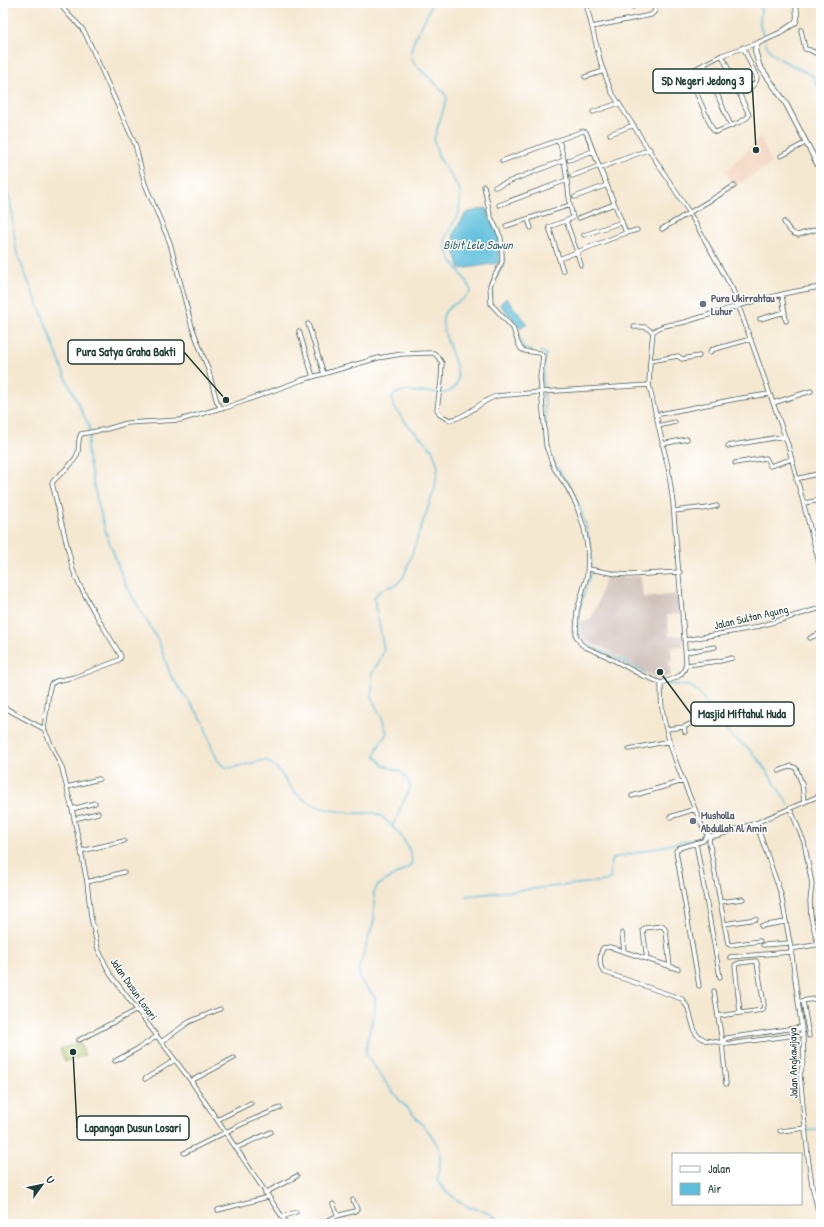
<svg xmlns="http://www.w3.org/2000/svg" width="824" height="1227" font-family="'Patrick Hand',sans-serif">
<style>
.built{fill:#f3d4be}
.industrial{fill:#cfc0ba}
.green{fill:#adc469;stroke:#66804e}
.water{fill:#5ebfdc;stroke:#3e7e88}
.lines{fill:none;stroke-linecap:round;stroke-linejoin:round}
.stream{stroke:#5ebfdc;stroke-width:1.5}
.minor-casing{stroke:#3f574c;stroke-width:5}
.tertiary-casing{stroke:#3f574c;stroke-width:6}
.minor{stroke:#fff;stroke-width:3.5}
.tertiary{stroke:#fff;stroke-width:4.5}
.worship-dot{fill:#6b7280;stroke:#fff;stroke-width:1.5}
.labels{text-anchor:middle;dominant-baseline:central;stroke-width:3;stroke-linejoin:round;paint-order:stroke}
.worship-label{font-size:11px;font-weight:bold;fill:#5b616d;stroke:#fff;text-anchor:start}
.street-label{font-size:11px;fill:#1f3d34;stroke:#fff}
.water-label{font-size:12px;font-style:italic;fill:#326466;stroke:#fff}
.leader{fill:none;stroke:#1f3d34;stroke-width:1.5}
.callout-dot{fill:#1f3d34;stroke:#fff;stroke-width:1.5}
.callout{fill:#fff;stroke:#1f3d34;stroke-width:1.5}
.callout-label{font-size:12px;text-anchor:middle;font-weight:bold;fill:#1f3d34}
</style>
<rect width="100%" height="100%" fill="#fff"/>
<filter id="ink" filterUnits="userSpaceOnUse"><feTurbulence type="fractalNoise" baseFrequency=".025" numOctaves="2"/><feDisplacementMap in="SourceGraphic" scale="8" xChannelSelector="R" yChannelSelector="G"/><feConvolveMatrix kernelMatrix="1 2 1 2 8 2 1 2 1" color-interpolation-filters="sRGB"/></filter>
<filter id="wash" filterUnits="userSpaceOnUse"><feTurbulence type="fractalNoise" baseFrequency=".012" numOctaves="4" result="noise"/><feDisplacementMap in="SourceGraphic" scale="16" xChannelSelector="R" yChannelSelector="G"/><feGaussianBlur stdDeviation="0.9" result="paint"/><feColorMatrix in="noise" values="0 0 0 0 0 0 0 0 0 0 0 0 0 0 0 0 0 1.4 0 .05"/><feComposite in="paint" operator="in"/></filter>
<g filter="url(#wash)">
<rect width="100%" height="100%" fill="#f5e8d1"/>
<path class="built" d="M761 137 771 164 734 187 726 171Z"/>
<path class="industrial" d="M606 574 620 577 641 576 643 598 678 594 680 614 667 615 669 636 682 635 683 646 671 647 672 661 669 662 671 676 665 677 664 680H659L603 648 584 641 581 632 579 621 590 620 598 603Z"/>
<path class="green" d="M80 1042 85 1055 65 1062 60 1049Z"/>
<path class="water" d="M486 208 493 226 499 236V263L460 269 452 243 455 242 453 234 466 213Z
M506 298 527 323 521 329 500 304Z"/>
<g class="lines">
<path class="stream" d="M761 3 760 25 764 39
M765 42 770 51 780 59 813 76 821 94
M3 182 11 203 13 227 17 254 43 317 65 376 89 426 90 435 87 447 88 457 95 491 105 530 125 584 158 640 171 676 203 721 212 748 217 759 223 766 231 768 265 760C281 766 285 785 298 795 313 808 333 811 352 813 359 814 367 812 374 813 383 814 400 834 405 842 409 848 411 854 412 862L409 867 377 886 374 893V921L359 967 360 980 375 997V1010L367 1041 366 1054 368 1058C378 1071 387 1085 398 1098 410 1113 432 1131 439 1149 443 1159 438 1170 437 1180 440 1188 457 1200 465 1205 478 1212 491 1209 500 1224
M496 277 504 265 505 259
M492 298 494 280
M498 310 504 314 515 327 524 349 532 350
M540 351 546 354 543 375 546 425
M547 441 549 451
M551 456C556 466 563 475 569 485 582 509 592 538 591 566
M578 618 580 607 591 572
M578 622 580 636 583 642 587 645 609 654 645 673
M667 684 690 686 699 693 730 735 749 749 762 764 789 805
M392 827 410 788 408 780 401 772 383 765 375 755 378 747 387 733 382 718 372 699V673L379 662 384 650 374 597 382 589 396 585 404 576 435 488 438 466 432 449 406 423 395 408 392 400V397L395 394 402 391 444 393C478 386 438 338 443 317 446 304 465 302 471 291L467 282 452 261 445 246 446 236 459 213 460 200V190L438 156 434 139 447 98C440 84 425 76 415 64 401 47 430 19 431 3
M466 896 605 881 610 879 611 860 614 858 702 837
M821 948V950
M808 1131 821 1128"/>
</g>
</g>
<g filter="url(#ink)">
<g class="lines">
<defs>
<path id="minor" d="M60 3C67 17 77 20 85 33L135 144 145 184 170 243 192 327 208 369 217 402 221 408H225L302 380 378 358 402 354 427 353H434L438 357 442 363 441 381 437 409 440 415 450 420C468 417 479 402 496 396L541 392 649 385
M586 3 601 64 611 91 689 212 733 290 788 445 821 570
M632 3 633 7
M592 27 651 15 655 11 654 3
M801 30 805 49 810 50 821 56
M722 55 749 115 748 117 740 122 716 132 714 131 711 126 688 74 689 72 722 55 758 43
M704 64 731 126
M585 77 604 71
M739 94C746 90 756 86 757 78L743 47
M593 112 619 103
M610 134 634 125
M781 156 805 143
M569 160 593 151
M502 161 583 131 586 132 599 166
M600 168 650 149
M572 176 599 166 622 222 584 235
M484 186 490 215 501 238 502 255V262L490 285 491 304 513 328 518 343 521 349 525 351 540 353 543 356 540 377 546 446 554 468 567 487 576 504 584 528 588 551 587 576 577 611 576 636 581 644 585 647 606 656 643 676 647 677 661 683C661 692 661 700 662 708 668 750 687 790 703 828L708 835 714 836 719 835 756 823 821 795
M495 187 564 160
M575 197 607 185
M499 205 567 180 564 160 559 140
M570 205 573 218 549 227 559 259 577 252 581 265
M579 218 614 204
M528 219 531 228
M566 221 577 252 626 233 622 222
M784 222C788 228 791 234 798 235L821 228
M506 226 570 205 567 180
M662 229 734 186
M626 233 637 230
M559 259 563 271
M782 295 786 321
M760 319 785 312
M308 324 324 374
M634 327H645L653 332
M299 331 313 377
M710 353 711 350 751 339
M650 361 678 356 682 359 699 356
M773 403 811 391
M655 415 736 399 769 394
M658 426 675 422
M662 444 687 439
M728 446 785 436
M735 463 766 458 770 466 792 459
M796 479 821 473
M804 503 821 500
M674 511 699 508 703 509 717 506
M815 544 821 552
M588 569 617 574 630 575 680 572
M810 638 821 633
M685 640 753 628 821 608
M686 652 715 647
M686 665 720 661 732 658
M661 683C674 679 686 676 686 661L673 503 668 467 649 385 650 361 653 332C661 324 674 325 685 322 729 309 775 293 821 287
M3 707 44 729 62 768 72 809 81 851 87 882 91 917 98 949 110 974 191 1081 287 1224
M684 727 690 724
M44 729 49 691 51 684 56 681 75 677 117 661 120 659 121 656 93 610 79 584 73 570 52 483C59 473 72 467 77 455 80 448 77 440 81 434L107 429 127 423 180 420 221 408
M667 729 684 727 685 732
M629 749 670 741
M779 771 791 766 796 768 802 784 804 802
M67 787 99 779
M632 796 683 781
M790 808 804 842 812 884 810 901 811 917 818 945
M72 809 95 803
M670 817 695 809
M74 819 98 813
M756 823 781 894 791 949 803 1038 804 1058 800 1075 808 1157 812 1185 821 1224
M710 836 709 841 728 944 730 945 760 941
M696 843 720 977
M81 851 124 841
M87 882 124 872
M720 902 743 899
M724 924 756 919
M761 926 785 922
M622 933 624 951
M763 945 789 943
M791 949 821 944
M730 957 791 952
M647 959 643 930 645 928 663 926 666 931 670 967
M678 969 610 947 603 948C599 955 599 967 604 972L682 999 688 1008 695 1032 697 1035 705 1040 729 1044 803 1034
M699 986 676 851 679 848 703 841 708 835
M714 991 722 1042 726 1084
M801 1001 821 998
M803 1001 809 1036
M718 1016 763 1010 764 1005 757 963 756 961 739 963 735 965 740 1013
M79 1040 137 1010
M161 1042 189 1022 220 1009
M722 1042 727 1038 802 1027
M115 1061 139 1048 157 1036
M145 1079 175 1060
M191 1081 234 1058
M217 1120 251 1103
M780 1131 806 1128
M236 1148 271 1132
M184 1153 242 1124 280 1108
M265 1193 297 1176
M333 1204 338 1216
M218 1210 268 1197
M282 1217 296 1212
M320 1224 337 1216 355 1211 357 1209 353 1200"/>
<path id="tertiary" d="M796 3 797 17 796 22 780 33 758 43 755 50 759 65 785 102 821 171"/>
</defs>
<use href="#minor" class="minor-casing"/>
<use href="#tertiary" class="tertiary-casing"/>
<use href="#minor" class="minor"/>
<use href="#tertiary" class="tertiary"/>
</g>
</g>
<g class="worship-dot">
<circle cx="703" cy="304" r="4"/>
<circle cx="693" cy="821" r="4"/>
</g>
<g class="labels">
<g class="worship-label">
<text x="711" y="298">Pura Ukirrahtau<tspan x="711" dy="13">Luhur</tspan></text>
<text x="701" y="815">Musholla<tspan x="701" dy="13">Abdullah Al Amin</tspan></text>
</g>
<g class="street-label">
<text transform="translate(751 617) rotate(-13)">Jalan Sultan Agung</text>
<text transform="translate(134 989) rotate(55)">Jalan Dusun Losari</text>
<text transform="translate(793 1063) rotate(-91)">Jalan Angkawijaya</text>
</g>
<g class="water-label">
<text x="478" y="244">Bibit Lele Sawun</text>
</g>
</g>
<path class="leader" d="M756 150L752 81M226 400L184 352M660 672L691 714M73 1052L77 1128"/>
<g class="callout-dot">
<circle cx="756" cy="150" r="4"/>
<circle cx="226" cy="400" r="4"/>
<circle cx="660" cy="672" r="4"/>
<circle cx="73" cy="1052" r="4"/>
</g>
<g class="callout">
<rect x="653" y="69" width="99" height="24" rx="4"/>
<rect x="68" y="340" width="116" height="24" rx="4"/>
<rect x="691" y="702" width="103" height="24" rx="4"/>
<rect x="77" y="1116" width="112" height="24" rx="4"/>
</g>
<g class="callout-label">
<text x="703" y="85">SD Negeri Jedong 3</text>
<text x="126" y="356">Pura Satya Graha Bakti</text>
<text x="742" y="718">Masjid Miftahul Huda</text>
<text x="133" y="1132">Lapangan Dusun Losari</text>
</g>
<rect width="824" height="1227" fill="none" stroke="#fff" stroke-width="16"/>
<rect x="672" y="1153" width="130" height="52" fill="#ffffff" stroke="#a5b1ae"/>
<rect x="680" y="1166" width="20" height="6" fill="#ffffff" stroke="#a5b1ae"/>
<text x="708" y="1173" font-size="12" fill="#1f3d34">Jalan</text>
<rect x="680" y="1183" width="20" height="12" fill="#5ebfdc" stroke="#a5b1ae"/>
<text x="708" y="1193" font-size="12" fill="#1f3d34">Air</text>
<g transform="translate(42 1185) rotate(57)" stroke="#ffffff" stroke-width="3" paint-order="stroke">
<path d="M0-3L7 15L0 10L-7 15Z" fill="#1f3d34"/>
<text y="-6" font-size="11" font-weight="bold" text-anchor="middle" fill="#1f3d34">U</text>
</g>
</svg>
